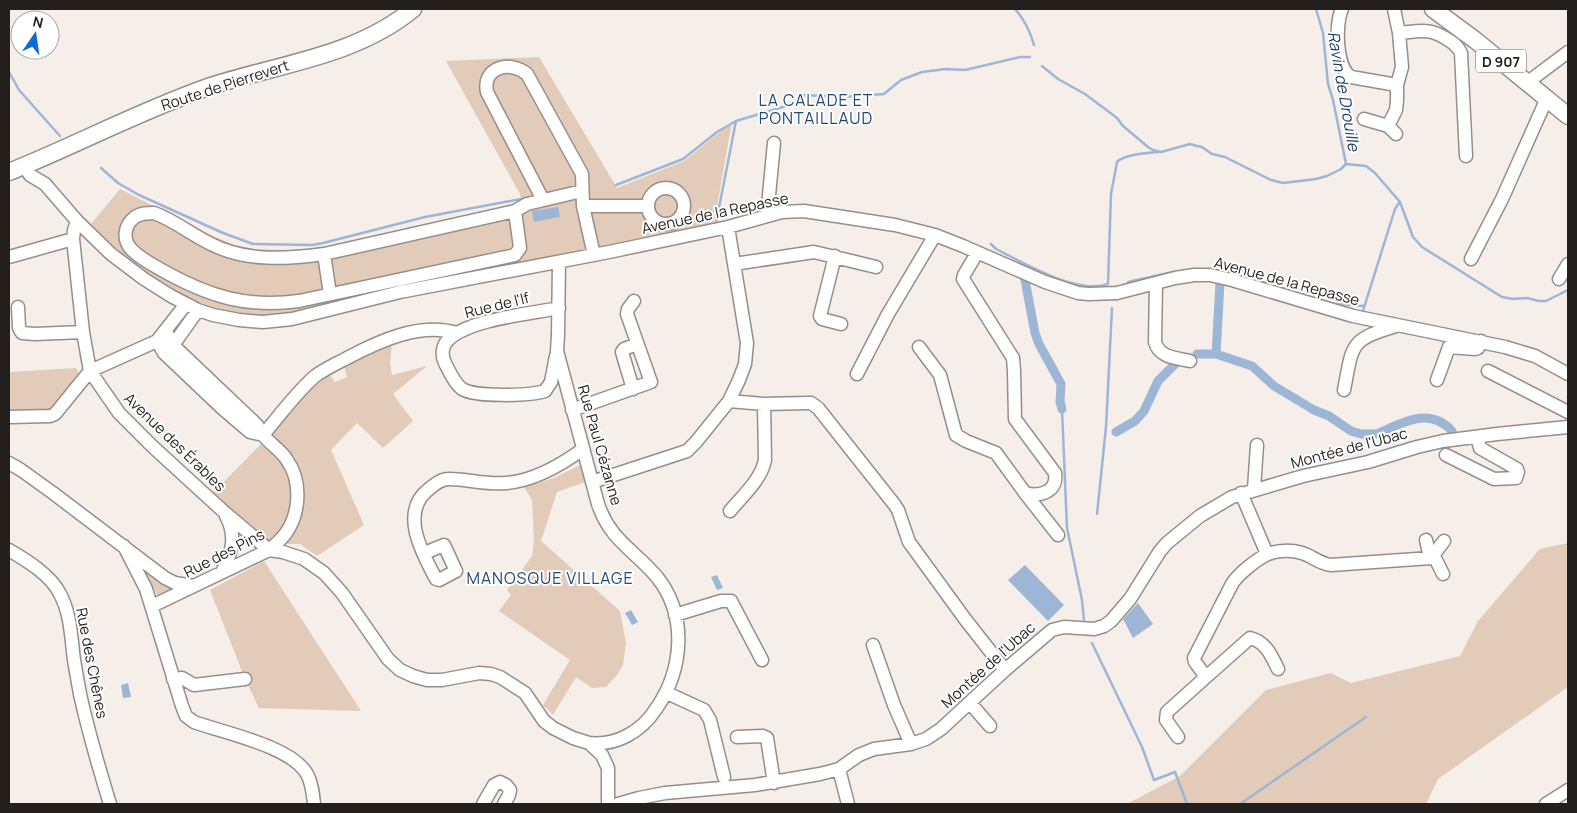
<svg xmlns="http://www.w3.org/2000/svg" width="1577" height="813" font-family="Manrope,sans-serif">
<style>
.green{fill:#e3cbba}
.water{fill:#9eb6d6}
.lines{fill:none;stroke-linecap:round;stroke-linejoin:round}
.stream{stroke:#9eb6d6;stroke-width:2.5}
.canal{stroke:#9eb6d6;stroke-width:9}
.minor-casing{stroke:#958e8a;stroke-width:15}
.major-casing{stroke:#958e8a;stroke-width:19}
.minor{stroke:#fff;stroke-width:12}
.major{stroke:#fff;stroke-width:16}
.labels{text-anchor:middle;dominant-baseline:central;stroke-width:4;stroke-linejoin:round;paint-order:stroke}
.shield{fill:#fff;stroke:#646261;stroke-width:1}
.shield-label{font-size:14px;font-weight:bold;fill:#221f1d}
.street-label{font-size:15px;fill:#221f1d;stroke:#fff}
.water-label{font-size:16px;font-style:italic;fill:#1e3e69;stroke:#fff}
.neighbourhood-label{font-size:16px;letter-spacing:1px;fill:#1f477c;stroke:#fff}
</style>
<rect width="100%" height="100%" fill="#f6eee9"/>
<path class="green" d="M539 57 617 188 684 161 732 122 714 223 346 299 281 317 248 316 216 309 187 297 153 277 121 253 91 224 120 189 215 237 234 245 253 249 289 250 318 249 334 246 377 236 410 227 517 204 521 199 520 194 446 61Z
M392 343 390 364 392 375 427 366 393 394 413 421 383 448 357 423 331 450 364 525 317 556 300 544H286C304 515 311 497 293 465 287 453 280 444 271 434 288 411 306 390 330 375L335 382 347 377 344 365Z
M76 368 81 377 51 411 9 412V372Z
M262 443C267 447 273 450 277 455 290 468 295 504 288 522 285 529 276 537 271 543H265L212 494Z
M580 465 585 482 557 492 541 541 620 611 626 643 623 665 617 675 606 687 592 688 576 677 553 715 543 705 570 660 499 611 511 595 507 590 532 556 534 541 532 500 524 487 554 478Z
M1568 543V687L1438 779 1426 804H1127L1180 776 1266 690 1331 673 1351 683 1460 656 1478 621 1540 549Z
M264 561 361 711 259 708 245 679 210 590Z
M147 572 172 589 173 592 159 598 144 573Z"/>
<path class="water" d="M558 207 560 217 534 222 532 211Z
M1025 565 1064 605 1048 621 1008 580Z
M717 575 723 588 717 590 711 577Z
M1138 603 1153 624 1133 638 1123 619Z
M631 610 638 622 632 625 625 613Z
M128 683 131 697 123 698 121 685Z"/>
<g class="lines">
<path class="stream" d="M1015 9C1025 20 1030 31 1034 45
M1316 9 1323 33 1328 84 1333 100 1346 164 1366 166 1375 173 1400 202 1413 237 1422 247 1502 297 1513 299 1527 298 1539 301H1546L1568 290
M1042 66 1058 79 1085 94 1117 118 1123 126 1148 147 1153 150 1161 152 1190 144 1197 146 1202 147 1212 154 1225 157 1271 180 1283 183 1316 179 1327 176 1341 169 1346 164
M9 72 19 90 60 136
M101 168 118 183 139 195 223 233 253 244 312 245 323 243 425 217 521 199
M616 185 683 159 717 132 736 121 786 106 802 95 843 97 884 94 901 80 922 72 946 69 965 70 1020 57H1030
M716 223 736 121
M991 244 996 249C1024 263 1077 295 1108 284L1111 194 1117 162C1125 154 1148 153 1159 152
M1225 272 1252 279 1334 304 1364 306
M1128 282 1173 272
M1362 314 1395 209 1399 203
M1062 409 1067 528 1082 600 1084 621
M1097 514 1106 427 1112 308
M1092 643 1142 747 1154 780 1175 772 1187 804
M1240 804 1366 717"/>
<path class="canal" d="M1025 280 1035 333 1039 344 1061 384 1060 402 1062 409
M1220 283 1216 354 1252 366 1274 386 1314 410 1329 416 1351 431 1361 434H1377C1402 423 1429 406 1452 431
M1197 354H1216
M1116 432 1135 421 1144 411 1158 381 1176 363"/>
<defs>
<path id="minor" d="M1342 9C1335 24 1336 68 1351 77L1397 85
M1394 9 1399 33
M1528 82 1568 52
M1364 119 1388 126
M1396 134 1388 126 1396 110 1397 101V85L1402 67 1399 33C1422 31 1429 27 1450 41 1455 44 1458 47 1461 53L1466 156
M24 166 30 175 45 184 77 221 111 254 144 279 171 296 198 310 213 315 239 320 263 322 292 319 400 292 609 252 728 227 782 212 804 211 895 225 935 235 963 246 1045 282 1078 293 1089 294 1117 293 1175 278 1194 275H1210L1232 280 1353 316 1505 347 1535 356 1568 374
M648 206a18 18 0 1 1 36 0a18 18 0 1 1-36 0Z
M543 200 487 92C482 67 510 60 527 74L582 174 583 206 594 255
M583 206H648
M515 211 520 248 515 255 299 301C248 308 211 297 167 273 155 266 142 260 132 250 122 240 124 225 135 217 141 213 147 213 154 213 174 220 192 235 211 244 246 262 287 259 324 254L515 211 527 204 582 191
M767 216 774 143
M77 221 74 230 73 239 83 332 90 371 119 413 152 446 223 511 269 550 283 552 304 559 324 573 342 593 388 659 400 670 413 676 427 680H442L479 673 491 674 500 677 525 693 544 721 553 728 573 738 589 743 602 755 608 768V804
M728 227 747 343 745 364 739 380 729 401
M324 254 330 294
M835 256 820 316 822 319 841 324
M9 257 73 239
M1471 259 1502 199 1547 98
M559 262 558 335 557 351 598 504C610 540 634 550 657 577 688 616 683 670 656 709 641 732 616 746 589 743
M734 264 814 252 876 267
M1559 279 1568 264
M1156 284 1155 342C1159 358 1177 358 1190 361
M18 307 19 328 22 333 35 334 83 332
M157 341 164 353 223 409 250 432 263 435
M166 346 171 345 176 341 198 310
M919 347 940 375 956 435 966 441 996 453 1025 493C1040 497 1058 492 1055 473L1015 419 1014 371 1013 358 963 279 964 275 977 253
M556 356 551 382 545 391C530 396 475 397 462 389 454 383 449 371 445 363 441 355 442 345 449 339 471 319 529 314 559 308
M1488 371 1568 412
M857 374 888 314 935 235
M1437 380 1449 347 1475 349 1478 348 1481 341
M633 389 622 352 624 349 637 344
M1344 390C1353 344 1349 340 1396 326
M572 410 651 382 627 314 628 309 634 301
M9 417 50 416 55 414 90 371 157 341 186 304
M263 435C279 416 295 394 314 377 324 369 336 364 347 358 379 341 420 322 457 333
M1446 455 1494 479 1516 478 1518 472 1517 469 1480 448 1477 437
M9 463 21 470 53 493 165 578 175 583 194 586
M592 482 687 451 696 442 729 401 764 404 808 403H811L818 408 894 504 898 510 909 542 965 619 1005 670
M1254 489 1257 445
M1025 493 1058 535
M1241 493 1267 554
M730 511C743 495 761 480 765 460L764 404
M1426 540 1430 557 1436 560 1443 574
M124 546 146 589 182 706 186 716 194 722C224 733 291 746 307 774 312 783 313 794 314 804
M9 550C26 560 51 575 60 594 71 614 71 638 74 660 76 672 78 683 80 694 88 731 99 768 110 804
M425 555 427 552 444 545 456 571 439 580 436 579C422 553 399 512 429 489 435 484 441 479 449 479 468 479 487 485 506 483 534 481 561 465 583 449
M222 572C232 553 237 536 226 516
M152 606 269 550C275 545 281 540 286 533 300 513 302 481 287 460 281 450 270 444 263 435 260 432 259 428 257 425L175 347 166 332
M675 615 721 601H731L762 660
M873 645 894 705 911 744
M1206 677 1250 638C1266 642 1271 655 1278 669
M173 679 182 678 194 685 245 679
M667 693 704 710 710 720 724 777
M970 703 990 726
M737 737 763 736 767 738 774 783
M1178 737 1166 720 1167 712 1206 677 1195 662 1194 658 1232 584C1238 574 1257 559 1268 554 1278 550 1292 550 1302 553 1312 556 1320 564 1331 565L1431 558 1444 541
M839 769 848 804
M483 804 494 785 500 782 506 785 510 790 509 795 504 804
M618 804 639 798 665 793 755 785 820 774 839 769 859 755 874 749 911 744 926 739 941 729 1005 670 1052 630 1064 627 1094 629 1104 626 1111 621 1130 599 1160 551 1167 543 1200 516 1232 497 1303 476 1368 462 1417 447 1443 441 1497 434 1568 427
M1546 804 1568 790"/>
<path id="major" d="M1433 9 1475 40 1568 116
M9 172C76 145 140 111 208 87 277 64 355 57 413 9"/>
</defs>
<use href="#minor" class="minor-casing"/>
<use href="#major" class="major-casing"/>
<use href="#minor" class="minor"/>
<use href="#major" class="major"/>
</g>
<g class="labels">
<rect class="shield" x="1476" y="49.5" width="50" height="23" rx="4"/>
<g class="shield-label">
<text x="1501" y="61">D 907</text>
</g>
<g class="street-label">
<text transform="translate(225 85) rotate(-18)">Route de Pierrevert</text>
<text transform="translate(715 213) rotate(-12)">Avenue de la Repasse</text>
<text transform="translate(1287 281) rotate(15)">Avenue de la Repasse</text>
<text transform="translate(497 305) rotate(-14)">Rue de l'If</text>
<text transform="translate(175 442) rotate(44)">Avenue des Érables</text>
<text transform="translate(600 445) rotate(74)">Rue Paul Cézanne</text>
<text transform="translate(1349 448) rotate(-15)">Montée de l'Ubac</text>
<text transform="translate(224 553) rotate(-27)">Rue des Pins</text>
<text transform="translate(92 663) rotate(79)">Rue des Chênes</text>
<text transform="translate(988 665) rotate(-42)">Montée de l'Ubac</text>
</g>
<g class="water-label">
<text transform="translate(1344 91) rotate(80)">Ravin de Drouille</text>
</g>
<g class="neighbourhood-label">
<text x="816" y="100">LA CALADE ET<tspan x="816" dy="18">PONTAILLAUD</tspan></text>
<text x="550" y="578">MANOSQUE VILLAGE</text>
</g>
</g>
<rect width="1577" height="813" fill="none" stroke="#221f1d" stroke-width="20"/>
<g transform="translate(35 35) rotate(13)"><circle r="24" fill="#ffffff" stroke="#a7a5a5"/>
<path d="M0-4L9 19L0 12L-9 19Z" fill="#0c6bd4"/>
<text y="-8" font-size="14" font-weight="bold" text-anchor="middle" fill="#221f1d">N</text>
</g>
</svg>
